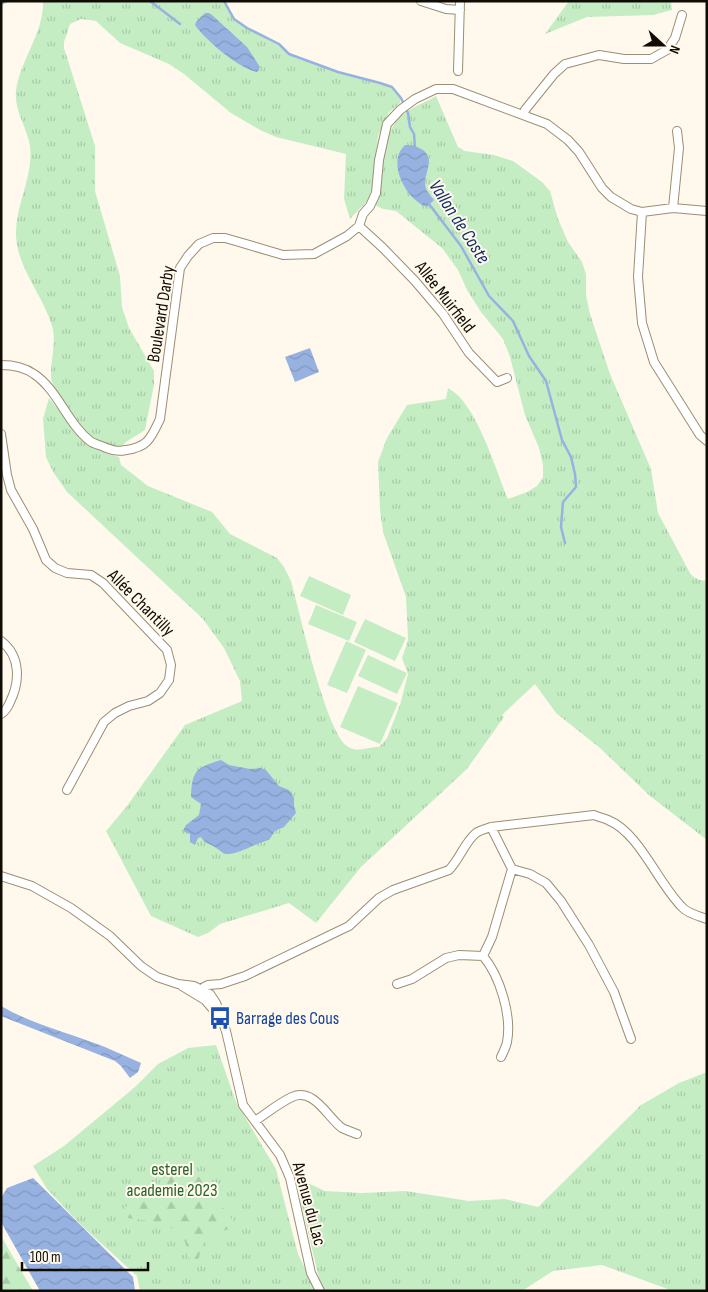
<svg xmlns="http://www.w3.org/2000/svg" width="708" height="1292" font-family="'Sofia Sans Condensed',sans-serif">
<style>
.grass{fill:url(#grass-tufts)}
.forest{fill:url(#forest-firs)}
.garden{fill:#c5edc4}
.water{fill:url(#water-waves)}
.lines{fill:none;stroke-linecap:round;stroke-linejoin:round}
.stream{stroke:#97b2e1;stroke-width:2.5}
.minor-casing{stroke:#9b8e72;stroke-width:10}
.minor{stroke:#fff;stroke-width:8}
.labels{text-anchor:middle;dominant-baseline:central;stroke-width:4;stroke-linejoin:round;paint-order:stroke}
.street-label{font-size:18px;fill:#110c03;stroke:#fff9ed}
.transit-label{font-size:18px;fill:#164399;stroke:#fff9ed;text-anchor:start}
.park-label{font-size:18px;fill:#2a622c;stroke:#fff9ed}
.water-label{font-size:19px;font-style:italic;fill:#123068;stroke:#fff9ed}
</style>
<defs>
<pattern id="grass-tufts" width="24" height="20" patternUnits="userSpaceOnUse" patternTransform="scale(1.25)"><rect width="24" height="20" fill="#c5edc4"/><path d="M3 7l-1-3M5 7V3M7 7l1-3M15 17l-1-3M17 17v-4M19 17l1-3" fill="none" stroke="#a8caa7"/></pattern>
<pattern id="forest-firs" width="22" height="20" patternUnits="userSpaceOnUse" patternTransform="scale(1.25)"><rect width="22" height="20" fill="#c5edc4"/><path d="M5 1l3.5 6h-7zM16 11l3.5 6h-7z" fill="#a8caa7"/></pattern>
<pattern id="water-waves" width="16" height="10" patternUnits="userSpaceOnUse" patternTransform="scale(1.25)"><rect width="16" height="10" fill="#97b2e1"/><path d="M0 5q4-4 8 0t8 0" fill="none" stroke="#8198bf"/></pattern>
</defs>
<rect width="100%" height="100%" fill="#fff9ed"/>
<path class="grass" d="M43 1H224L234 19 247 28 279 44 289 54 337 72 380 83 392 87 401 98 400 103 389 112 378 136 372 189 368 200 350 219 344 199 346 154 276 137 260 130 231 113 184 74 169 64 120 43 96 21 81 19 70 24 64 42V48L95 146V191L120 276 122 307 129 328 154 371V385L145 430 126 442 120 449C110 445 97 441 89 434 82 428 51 386 51 378 50 362 57 342 52 326 43 295 17 268 16 235 15 205 34 176 30 146 27 127 14 111 16 91 20 60 44 33 43 1Z
M569 1H671L672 10 653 15 587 17 545 34Z
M436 96 458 147 465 151 494 155 513 161 542 182 550 191 558 219 568 242 582 262 586 274V295L590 314 610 374 651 469 658 513 690 573C694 578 701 582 707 580V840L650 796 600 748 556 713 535 684 502 715 504 717 467 769 361 867 316 923 289 903 220 924 208 933 198 937 151 916 106 831 127 806 185 725 242 701 240 681 224 648 203 619 67 492 53 472 46 457 43 419 49 398 87 445 108 454 119 457 121 465 148 486 212 512 230 534 277 558 284 567 291 581C299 610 326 732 347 746 358 754 367 746 379 747L387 738 400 705 408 674 402 658 408 640 406 597 383 532 380 510 378 462 387 438 407 405 446 399 448 388C477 403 495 469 508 499L527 492 537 486 543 477V465L539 448 525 415 510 357 503 339 481 312 467 290 458 270 442 248 396 211 383 209 375 205C387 176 377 133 405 113 414 106 426 102 436 96Z
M216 1045 236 1102 276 1169 298 1254 316 1291H140L137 1276 80 1224 47 1189 33 1166 64 1146 135 1087 158 1064 188 1048Z
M707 1072V1291H673L602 1265 553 1271 522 1291H322L295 1177 325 1191 361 1193 406 1191 469 1201 505 1199 538 1207 641 1105 679 1083Z"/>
<path class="forest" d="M189 1163 256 1251 227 1229 203 1243 193 1277 188 1252 182 1232 152 1221 119 1217 130 1201 152 1200 167 1167Z
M1 1236 33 1291H1Z"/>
<path class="garden" d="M309 576 351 595 343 615 300 596Z
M316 605 357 622 349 641 308 624Z
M365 619 406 638 395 661 354 642Z
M346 641 366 650 347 693 327 685Z
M368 655 407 673 397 694 358 676Z
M358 686 398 703 380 744 340 727Z"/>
<path class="water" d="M205 13H209L212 15 247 47 260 67 257 72C240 69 205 40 195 25L196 22Z
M405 145C413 145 416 146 423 150 435 159 425 172 425 183 425 190 430 195 434 200L427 207C406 200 386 162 405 145Z
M310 348 319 372 295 382 285 357Z
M221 760 229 765 250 769 261 768 266 770 279 786 289 790 294 798V805L296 813 284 827 275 831 269 840C257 842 234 858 223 853 220 851 217 848 213 846 208 843 204 843 201 837L198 838 195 845 190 842V834L183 831 186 825 199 815 201 804 191 797C192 770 196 768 221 760Z
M1 1006C34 1025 70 1033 105 1047 117 1052 129 1058 141 1063L138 1072 130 1078 121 1066 115 1061 1 1016Z
M33 1178 133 1277 135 1291H40L1 1222V1198L7 1188Z"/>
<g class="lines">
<path class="stream" d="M150 1 180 24
M224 1 234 19 247 28 279 44 289 54 338 72 380 83 392 87 401 98 408 113 410 127 414 134 415 148
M1 4 7 1
M429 204 461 246 489 296 513 321 529 356 546 381 562 440 571 457 575 474 576 487 563 502 561 527 565 543"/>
<defs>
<path id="minor" d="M421 1 446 9 460 10
M458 71 460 1
M524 114 525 110 554 74 565 64 599 55 624 59H651L667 50 675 38 682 15
M673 208 679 148 677 131
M642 212 638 277 642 323 654 362 700 435 707 441
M359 226 383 248 415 281 443 314 469 353 497 382 507 378
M1 365C13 365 24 367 34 374 58 390 67 423 90 441 94 444 100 445 104 447 112 450 117 452 126 450 148 447 151 438 160 419L180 268 188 256 199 244 213 238H225L239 242 283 255 314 254 347 236 359 226 363 214 370 206 376 193 379 160 387 124 400 110 415 99 436 89H453L547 124 568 140 579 152 602 188 611 197 631 209 642 212 673 208 707 211
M1 434 7 475 11 490 33 529 46 560 55 568 67 573 91 575 103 583 167 650 171 665 169 680 160 693 148 701 129 706 115 713 104 722 67 790
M1 641C21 656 20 682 10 702 8 707 6 711 1 714
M491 827 512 869 530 874 546 883 561 901 589 945 614 992 631 1039
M1 876 32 886 71 908 110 936 141 966 157 977 178 984 194 986 210 994 216 1003 226 1031 243 1105 280 1155 290 1178 311 1273 320 1291
M397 984 412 979 446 958 459 955 483 956
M182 986 205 1000 217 1014
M199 996 204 987 208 985 221 984 245 976 349 926 379 898 393 890 449 870C460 859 464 843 476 833 480 830 486 829 491 827L594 815C598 817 604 818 608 820 640 833 658 884 683 908 689 914 699 916 707 919
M501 1057C503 1053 506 1047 507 1042 512 1016 500 976 483 956L492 937 512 869
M255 1121C267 1113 279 1103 292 1097 314 1087 328 1118 342 1128 346 1130 352 1132 357 1134"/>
</defs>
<use href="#minor" class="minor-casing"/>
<use href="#minor" class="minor"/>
</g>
<defs>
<symbol id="bus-bare" viewBox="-9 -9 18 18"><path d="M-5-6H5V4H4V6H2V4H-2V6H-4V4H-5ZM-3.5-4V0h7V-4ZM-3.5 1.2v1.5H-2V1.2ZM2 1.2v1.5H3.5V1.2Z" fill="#1a4fb4" stroke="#fff9ed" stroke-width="2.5" paint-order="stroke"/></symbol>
</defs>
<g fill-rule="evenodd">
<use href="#bus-bare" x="204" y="1002" width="32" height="32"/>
</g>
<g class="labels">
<g class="street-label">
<text transform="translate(445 297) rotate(52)">Allée Muirfield</text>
<text transform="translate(161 314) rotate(-81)">Boulevard Darby</text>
<text transform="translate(141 603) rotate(45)">Allée Chantilly</text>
<text transform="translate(309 1204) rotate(75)">Avenue du Lac</text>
</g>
<g class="transit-label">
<text x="236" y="1018">Barrage des Cous</text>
</g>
<g class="park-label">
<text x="172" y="1169">esterel<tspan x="172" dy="21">academie 2023</tspan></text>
</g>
<g class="water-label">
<text transform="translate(459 222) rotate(57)">Vallon de Coste</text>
</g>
</g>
<rect width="708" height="1292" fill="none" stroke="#110c03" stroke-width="5"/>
<g transform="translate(663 45) rotate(111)" stroke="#fff9ed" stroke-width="4" paint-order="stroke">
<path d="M0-4L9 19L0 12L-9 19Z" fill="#110c03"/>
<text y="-8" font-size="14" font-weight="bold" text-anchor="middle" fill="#110c03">N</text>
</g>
<path d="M22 1262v8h126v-8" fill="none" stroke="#110c03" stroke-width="2.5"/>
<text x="30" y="1262" font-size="15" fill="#110c03" stroke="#fff9ed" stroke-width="4" paint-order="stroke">100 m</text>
</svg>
